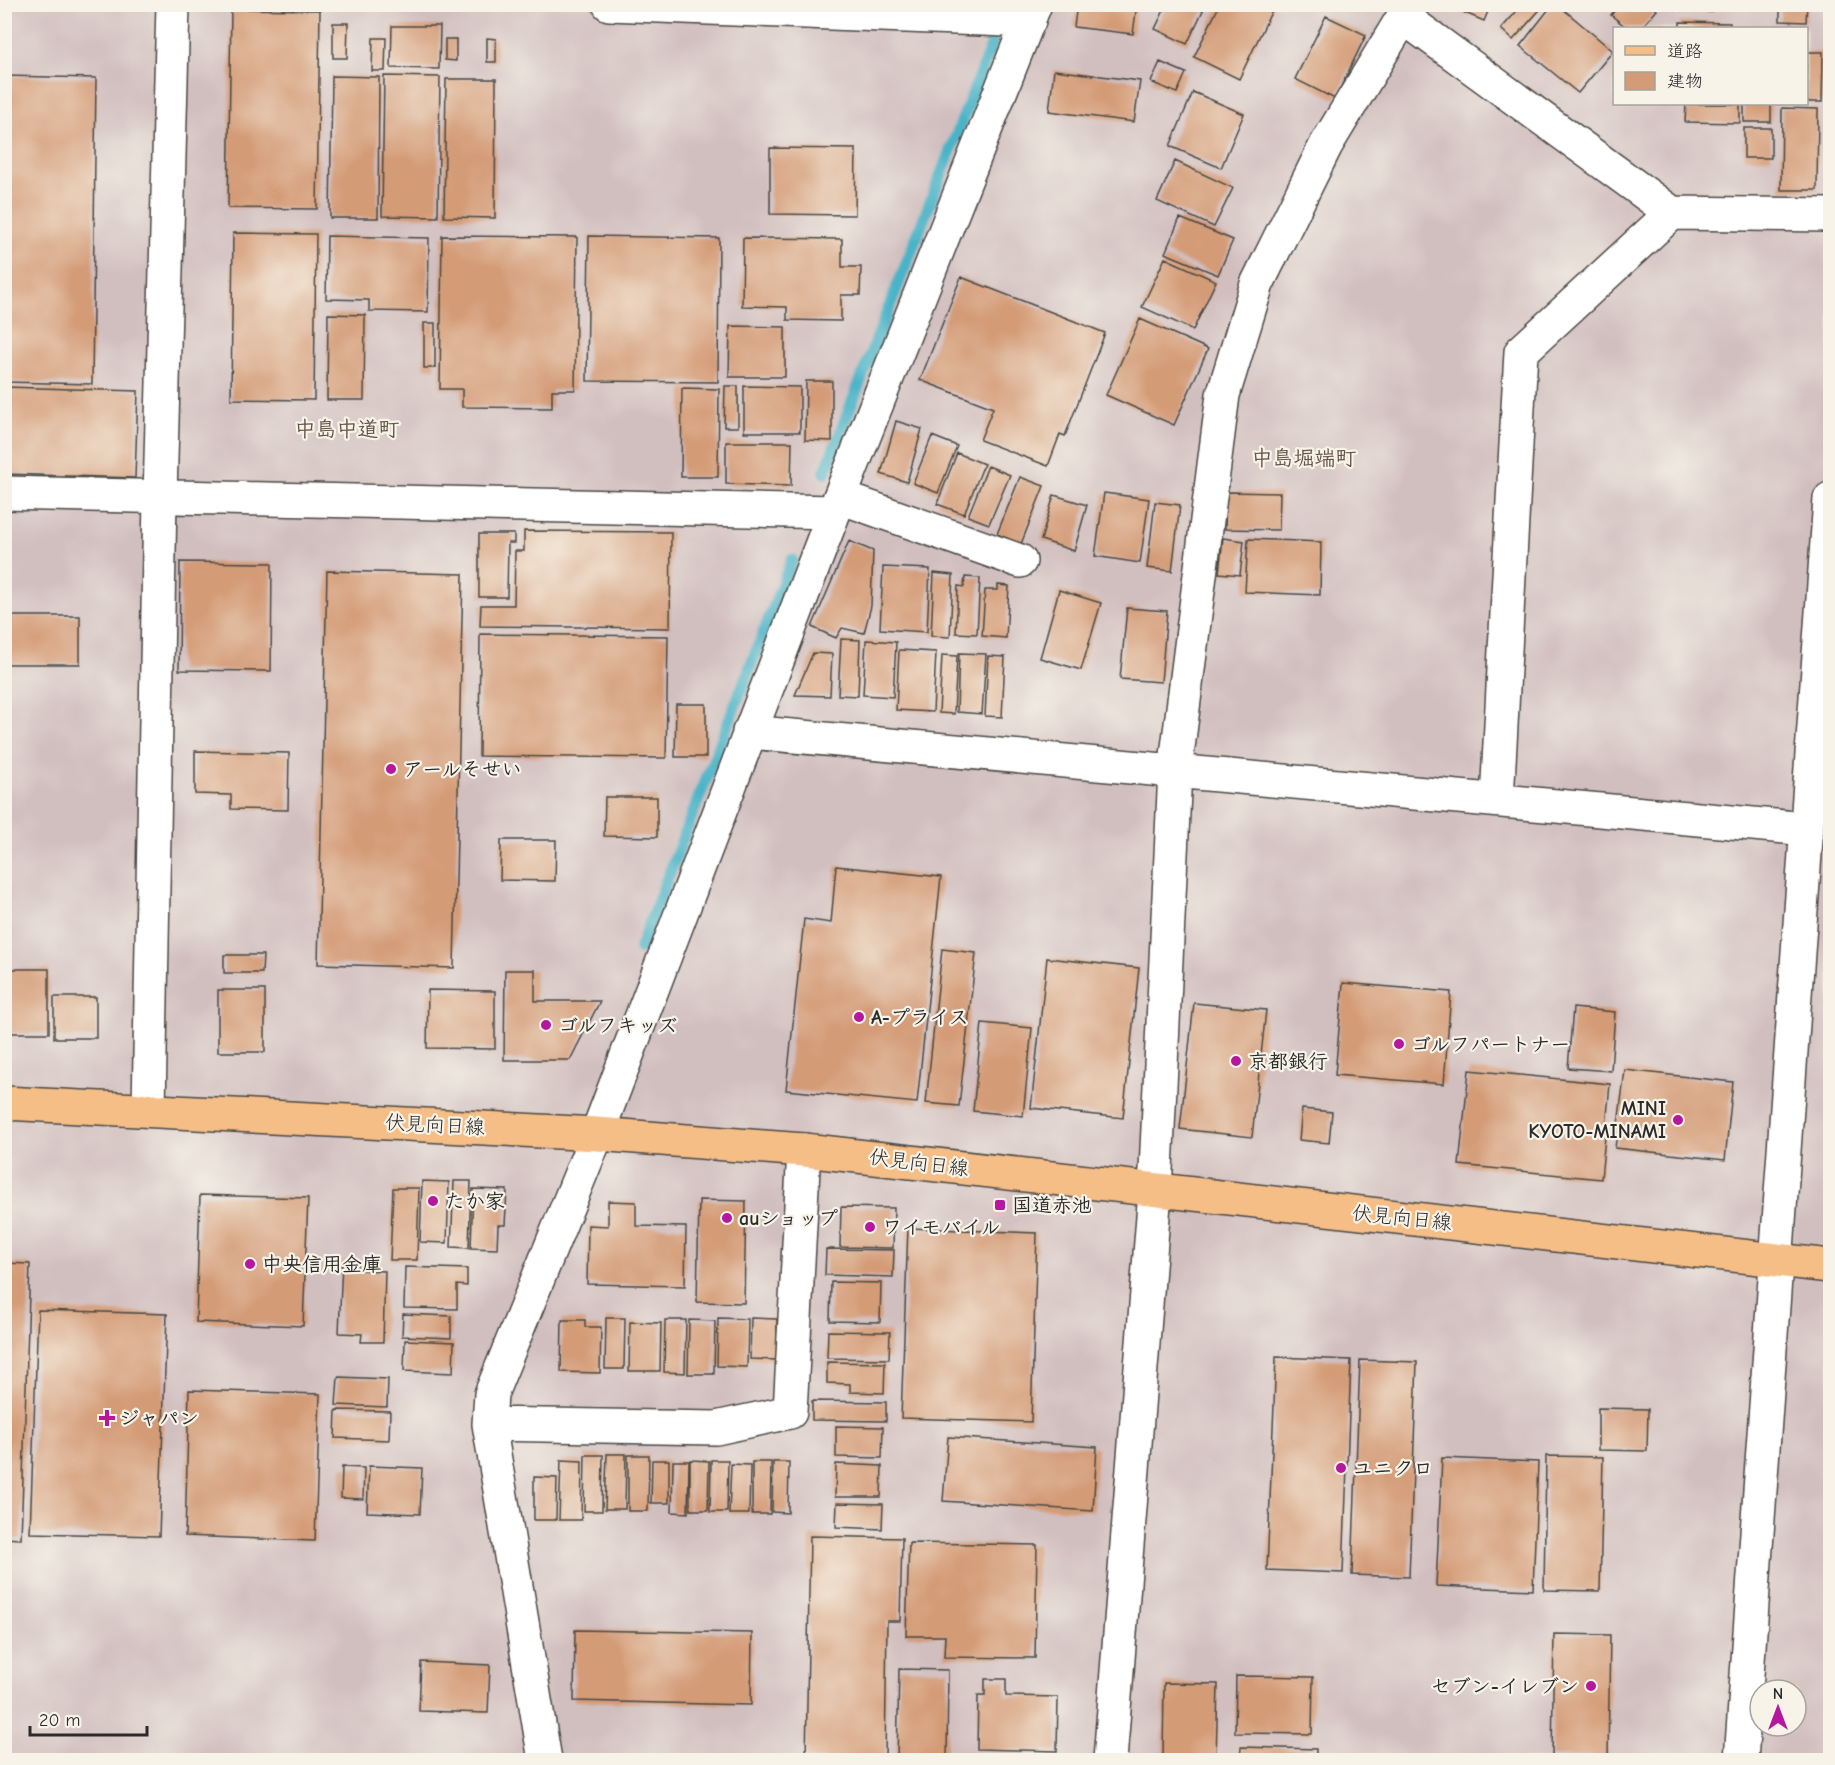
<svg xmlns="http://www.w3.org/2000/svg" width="1835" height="1765" font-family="'Comic Neue','Klee One',sans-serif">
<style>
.industrial{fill:#d1bfbf;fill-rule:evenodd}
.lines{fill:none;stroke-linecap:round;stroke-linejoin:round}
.stream{stroke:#4ab3c8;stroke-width:12}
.building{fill:#d49b77}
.minor-casing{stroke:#484743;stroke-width:36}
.major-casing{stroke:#484743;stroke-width:36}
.minor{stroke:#fff;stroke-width:33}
.major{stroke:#f6be87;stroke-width:33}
.poi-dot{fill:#b5179e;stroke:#f7f3e8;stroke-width:2}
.labels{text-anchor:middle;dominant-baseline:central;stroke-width:4.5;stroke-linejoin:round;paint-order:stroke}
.poi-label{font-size:20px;font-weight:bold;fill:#2b2b2b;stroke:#f7f3e8;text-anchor:start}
.street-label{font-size:20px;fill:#2b2b2b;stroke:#f7f3e8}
.neighbourhood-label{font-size:21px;font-weight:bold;fill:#665246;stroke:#f7f3e8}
</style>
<rect width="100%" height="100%" fill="#f7f3e8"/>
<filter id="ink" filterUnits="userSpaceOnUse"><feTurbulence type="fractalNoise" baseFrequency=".0167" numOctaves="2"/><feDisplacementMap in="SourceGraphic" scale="12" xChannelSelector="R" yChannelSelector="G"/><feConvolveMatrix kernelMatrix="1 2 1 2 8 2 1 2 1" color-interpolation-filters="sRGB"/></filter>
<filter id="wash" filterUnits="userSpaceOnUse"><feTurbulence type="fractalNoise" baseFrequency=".008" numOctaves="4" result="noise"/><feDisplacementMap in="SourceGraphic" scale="24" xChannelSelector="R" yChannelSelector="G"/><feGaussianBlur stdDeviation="1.35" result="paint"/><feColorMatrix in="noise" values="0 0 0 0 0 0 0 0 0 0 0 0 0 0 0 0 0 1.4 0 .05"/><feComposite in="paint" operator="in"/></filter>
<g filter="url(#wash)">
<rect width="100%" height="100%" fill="#eee7cd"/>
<path class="industrial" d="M5 5H1830V1760H5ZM1614 28H1806V104H1614ZM1760 1690H1796V1726H1760Z"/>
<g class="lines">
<path class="stream" d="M825 472 992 44
M640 948 792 560"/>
</g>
<g id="blocks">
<path class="building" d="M1077 4H1137L1133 34 1074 27Z
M1167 4H1206L1187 44 1155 29Z
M1220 4H1275L1239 79 1194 57Z
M1444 4H1491L1484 21Z
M1523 4H1545L1513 40 1501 29Z
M1553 4H1557L1613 51 1578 93 1520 46Z
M1620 4H1650L1657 10 1641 28H1627L1611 15Z
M1676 4H1713L1712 12 1675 10Z
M1780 4H1807L1806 22 1780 21Z
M231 9 320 10 317 209 228 208Z
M1326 16 1366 35 1335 99 1295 79Z
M1680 22 1730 23V28H1680Z
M333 23H348L347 58H333Z
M392 26H440L439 69 391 68Z
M373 38H386L385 71H372Z
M487 38 496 39V62H487Z
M445 39H456V61L445 60Z
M1806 52H1823L1822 102H1806Z
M1160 62 1186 73 1177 93 1151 82Z
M1054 70 1140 81 1134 122 1049 111Z
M4 76 96 78 92 384 4 382Z
M332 76 379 77 378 218H330Z
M384 76 440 77 438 217 382 216Z
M446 79H496L495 218 444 217Z
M1193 92 1244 114 1221 168 1170 146Z
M1686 104H1740V123L1685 122Z
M1744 104H1771V122H1744Z
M1782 108 1818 109 1817 190H1781Z
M1744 128H1771V158H1744Z
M770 148 856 149 855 215 770 214Z
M1175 161 1233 188 1214 227 1157 201Z
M1180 218 1233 240 1218 275 1165 253Z
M233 233 316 234 314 400 231 399Z
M327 236 429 238 428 312 369 311V300L326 299Z
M442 236 577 237 575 390H552V408L462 407V389H440Z
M589 236 719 238 718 382 587 381Z
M743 238 842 239V267H861L860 295H841V321L787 320V307L742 306Z
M1165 258 1216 281 1193 330 1142 307Z
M961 277 1105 333 1065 436 1060 434 1048 466 980 440 993 408 920 380Z
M328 314 365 315 364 400H327Z
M1140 319 1208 349 1174 425 1106 395Z
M424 323H435V368H424Z
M730 326 785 327V377H729Z
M806 381H832V441L805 440Z
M725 386H738V427H724Z
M744 386 800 387V432H744Z
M5 387 138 391 135 478 5 474Z
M682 388 719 389 718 477H681Z
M896 421 922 429 907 482 881 474Z
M932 436 957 446 938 493 913 483Z
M726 442H792L791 486 726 484Z
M957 453 984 464 964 514 937 504Z
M988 466 1010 475 989 524 968 516Z
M1020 477 1044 486 1021 544 997 534Z
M1226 492 1280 493 1279 530 1225 529Z
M1104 493 1149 499 1140 563 1095 556Z
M1054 495 1087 505 1074 551 1041 540Z
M1155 502 1180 505 1172 571 1147 568Z
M524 531 671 532 670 628 480 626 481 605H514L515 551H524Z
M479 534H514V543H508L507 597H479Z
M1223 538 1244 541 1240 575 1219 573Z
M1248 539 1321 542 1320 595 1245 592Z
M849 541 873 551 871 606 864 633 842 628 836 638 812 627Z
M180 562 272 563 271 671 179 670Z
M883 567 930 569 927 632 880 629Z
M327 571 463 574 454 968 318 964Z
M934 573 953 575 950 637 931 636Z
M965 577 980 578 977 634 956 633 958 586 964 587Z
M998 585 1009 586 1006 638 982 636 985 590H998Z
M1059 590 1101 603 1081 670 1040 658Z
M1127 608 1167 611 1161 682 1120 679Z
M4 616H80V664H4Z
M480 634 668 636 666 758 479 756Z
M841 639 860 640 858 696 838 695Z
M866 640 896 642 893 697 863 695Z
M899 650 936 652 933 712 896 710Z
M813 653 832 654 830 696 795 695Z
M959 653 986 654 982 714 957 712Z
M942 655 957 656 954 714 939 713Z
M988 656 1005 657 1002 717 985 716Z
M676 704H706V757H675Z
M195 751 289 753 288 810 231 809V795L195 794Z
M605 797H657V837L604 836Z
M501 840H556L555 881 500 880Z
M836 866 941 877 917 1103 786 1090 804 919 831 923Z
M942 949 976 953 959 1106 926 1103Z
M224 955H263L262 973H224Z
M1047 958 1139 968 1123 1118 1031 1108Z
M10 969H49V1033H10Z
M505 970H535V1001H600L570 1060H504Z
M1343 983 1451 992 1444 1084 1335 1075Z
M218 990H265V1052H218Z
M428 990 495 991V1049L427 1048Z
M54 997H96V1038H54Z
M1194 1003 1266 1010 1252 1137 1180 1129Z
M1573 1008 1615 1012 1611 1071 1568 1068Z
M982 1023 1032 1028 1023 1116 973 1111Z
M1469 1070 1610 1084 1601 1179 1459 1165Z
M1625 1070 1733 1082 1725 1160 1615 1148Z
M1302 1109 1332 1112 1329 1143 1299 1140Z
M422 1181 449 1182 447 1243 420 1242Z
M454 1181H471L469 1248 451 1247Z
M393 1188H419L417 1260H390Z
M473 1189 507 1190 505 1225H498L497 1249 471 1248Z
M200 1195 308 1198 303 1326 196 1322Z
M699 1200 746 1201 744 1303 697 1302Z
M608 1201 636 1202V1226L686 1227 685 1286 587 1284 588 1225 608 1226Z
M841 1207 894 1208 893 1248 840 1247Z
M908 1228 1037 1233 1031 1422 901 1418Z
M826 1249 894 1250 893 1277 825 1275Z
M342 1261 358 1262 357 1270 385 1271 383 1342H361L362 1334 339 1333Z
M4 1263 30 1264 21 1539 4 1538Z
M405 1267 467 1269V1286L457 1285V1309L404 1308Z
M831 1282 881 1283 880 1322 830 1321Z
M38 1310 167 1314 159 1536 30 1533Z
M403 1314 451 1316V1338L402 1336Z
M606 1318H625L624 1369H605Z
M718 1318 748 1319 747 1367 717 1366Z
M751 1318 777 1319V1360L750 1359Z
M562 1320H585V1327H601L600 1373 561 1372Z
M665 1320H686L685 1373 664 1372Z
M689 1320 715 1321 714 1374H688Z
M630 1322 661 1323 660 1371H629Z
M828 1331 890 1332 889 1359 827 1358Z
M405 1340 454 1342 453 1373 404 1371Z
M1276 1357 1351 1360 1343 1573 1267 1570Z
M1360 1360 1417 1362 1409 1577 1352 1575Z
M827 1362 885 1363 884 1393 850 1392V1384L827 1383Z
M338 1377 388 1379 387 1407 336 1405Z
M189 1390 320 1394 315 1541 185 1536Z
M812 1401 886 1402V1421L812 1420Z
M1598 1408 1648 1409 1647 1451 1598 1450Z
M336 1410 390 1411 389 1440 335 1438Z
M836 1426 883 1427 882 1458 836 1457Z
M948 1437 1097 1447 1093 1511 943 1501Z
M607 1454H626L625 1509H605Z
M585 1455H603L602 1511H584Z
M628 1455H649L648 1511H628Z
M1546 1456 1603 1457 1600 1591 1544 1590Z
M1442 1458 1538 1462 1533 1590 1436 1586Z
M561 1460 582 1461 581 1520H559Z
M652 1460H669V1503H651Z
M690 1460 709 1461 708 1510H690Z
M711 1460H728L727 1512H710Z
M673 1461H689L688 1513 672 1512Z
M752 1462H771L770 1514H752Z
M773 1462H789L788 1513 772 1512Z
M731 1464 750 1465 749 1514H729Z
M836 1464 882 1466 881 1497H835Z
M369 1466 422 1468 420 1514 367 1512Z
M342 1467 364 1468 363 1499 341 1498Z
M534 1477 557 1478 556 1520H534Z
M837 1503 883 1504 882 1529 836 1527Z
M810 1536 902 1538 900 1621H887L885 1760H806Z
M909 1543 1037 1545 1035 1658 944 1657 945 1636H906Z
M575 1630 752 1633 751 1705 574 1701Z
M1554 1634 1610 1635 1608 1757 1552 1756Z
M421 1662 490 1665 488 1713 419 1711Z
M899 1669 948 1670 947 1760H897Z
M1236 1676 1313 1677 1312 1734 1235 1733Z
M985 1679H1006V1696L1058 1697 1057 1751 977 1749 978 1695H985Z
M1164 1683 1218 1684 1216 1760H1163Z
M1241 1747 1316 1749V1760H1240Z"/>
</g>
</g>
<g filter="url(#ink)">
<use href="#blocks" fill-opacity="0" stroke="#484743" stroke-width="1.5"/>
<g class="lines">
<defs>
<path id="minor" d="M609 4 1029 21
M1403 17 1672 213
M4 493 834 512
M840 497 1020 561
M749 732 1807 829
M1497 800 1521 352 1672 213 1830 215
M149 1110 160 497 173 4
M489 1424 716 1428 790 1412 804 1150
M545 1760 489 1424 491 1394 597 1134 834 512 1035 4
M1110 1760 1155 1191 1175 771 1223 395 1257 284 1326 145 1411 4
M1741 1760 1830 499"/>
<path id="major" d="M4 1103 597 1134 804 1150 1830 1266"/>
</defs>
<use href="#minor" class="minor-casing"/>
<use href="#major" class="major-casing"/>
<use href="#minor" class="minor"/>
<use href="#major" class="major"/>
</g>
</g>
<g class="poi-dot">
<circle cx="391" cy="769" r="6"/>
<circle cx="859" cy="1017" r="6"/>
<circle cx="546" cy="1025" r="6"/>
<circle cx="1399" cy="1044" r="6"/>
<circle cx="1236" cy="1061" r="6"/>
<circle cx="1678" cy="1120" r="6"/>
<circle cx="433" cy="1201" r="6"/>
<rect x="994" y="1199" width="12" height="12" rx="3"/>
<circle cx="727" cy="1218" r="6"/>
<circle cx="870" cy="1227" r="6"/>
<circle cx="250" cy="1264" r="6"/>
<path d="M104 1409h6v6h6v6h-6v6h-6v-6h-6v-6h6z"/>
<circle cx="1341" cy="1468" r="6"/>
<circle cx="1591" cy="1686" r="6"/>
</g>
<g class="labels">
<g class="poi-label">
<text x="403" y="769">アールそせい</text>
<text x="871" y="1017">A-プライス</text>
<text x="558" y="1025">ゴルフキッズ</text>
<text x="1411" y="1044">ゴルフパートナー</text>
<text x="1248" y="1061">京都銀行</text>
<text x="1666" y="1108" text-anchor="end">MINI<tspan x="1666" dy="23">KYOTO-MINAMI</tspan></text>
<text x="445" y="1201">たか家</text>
<text x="1012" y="1205">国道赤池</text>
<text x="739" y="1218">auショップ</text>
<text x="882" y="1227">ワイモバイル</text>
<text x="262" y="1264">中央信用金庫</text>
<text x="119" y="1418">ジャパン</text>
<text x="1353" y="1468">ユニクロ</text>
<text x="1579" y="1686" text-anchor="end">セブン-イレブン</text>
</g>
<g class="street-label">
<text transform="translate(435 1125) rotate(3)">伏見向日線</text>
<text transform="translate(919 1163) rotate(7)">伏見向日線</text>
<text transform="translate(1402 1218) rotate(6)">伏見向日線</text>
</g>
<g class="neighbourhood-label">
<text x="347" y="429">中島中道町</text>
<text x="1304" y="458">中島堀端町</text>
</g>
</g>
<rect width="1835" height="1765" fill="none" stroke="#f7f3e8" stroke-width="24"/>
<rect x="1613" y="27" width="195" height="78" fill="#f7f3e8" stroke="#a5a39c" stroke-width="1.5"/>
<rect x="1625" y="46" width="30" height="9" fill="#f6be87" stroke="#a5a39c" stroke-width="1.5"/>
<text x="1667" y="57" font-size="18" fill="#2b2b2b">道路</text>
<rect x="1625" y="72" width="30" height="18" fill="#d49b77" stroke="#a5a39c" stroke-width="1.5"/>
<text x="1667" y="87" font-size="18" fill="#2b2b2b">建物</text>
<g transform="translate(1778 1708)"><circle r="28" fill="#f7f3e8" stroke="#a5a39c" stroke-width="1.5"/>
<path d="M0-4.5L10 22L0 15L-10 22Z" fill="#b5179e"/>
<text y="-9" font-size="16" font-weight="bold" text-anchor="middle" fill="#2b2b2b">N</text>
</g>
<path d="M30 1726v9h117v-9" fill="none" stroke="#2b2b2b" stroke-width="3"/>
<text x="39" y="1726" font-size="18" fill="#2b2b2b" stroke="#f7f3e8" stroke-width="4.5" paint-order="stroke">20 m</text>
</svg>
